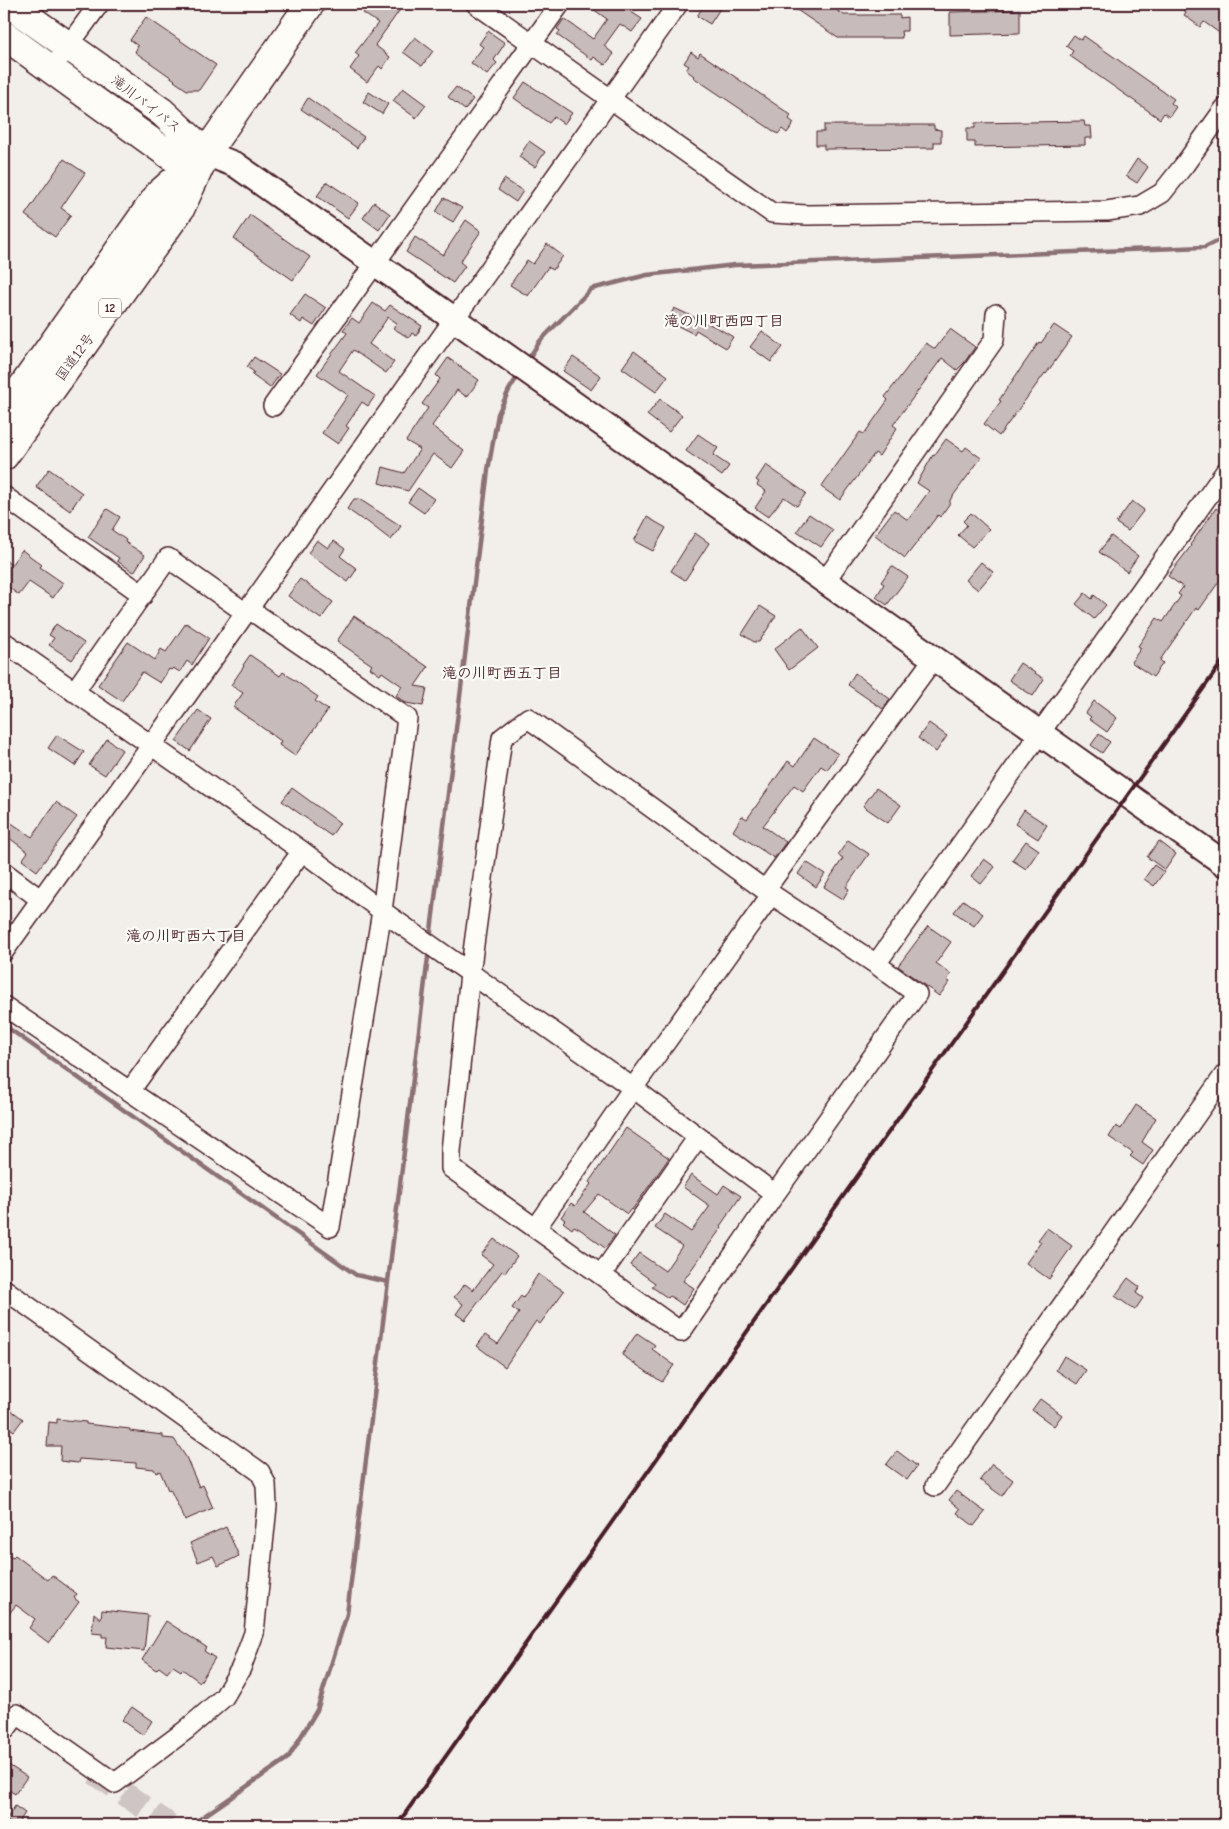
<svg xmlns="http://www.w3.org/2000/svg" width="1229" height="1829" font-family="'Comic Neue','Klee One',sans-serif">
<style>
.lines{fill:none;stroke-linecap:round;stroke-linejoin:round}
.stream{stroke:#8b6f75;stroke-width:4.5}
.building{fill:#c8bbbb;stroke:#4a1f2b}
.tertiary-tunnel{stroke:#d0c5c5;stroke-width:24;stroke-dasharray:24 12;stroke-linecap:butt}
.minor-casing{stroke:#4a1f2b;stroke-width:22}
.tertiary-casing{stroke:#4a1f2b;stroke-width:28}
.trunk-casing{stroke:#4a1f2b;stroke-width:31}
.minor{stroke:#fdfcf7;stroke-width:19}
.tertiary{stroke:#fdfcf7;stroke-width:24}
.trunk{stroke:#fdfcf7;stroke-width:28}
.rail{stroke:#4a1f2b;stroke-width:4}
.labels{text-anchor:middle;dominant-baseline:central;stroke-width:4.5;stroke-linejoin:round;paint-order:stroke}
.shield{fill:#fdfcf7;stroke:#806168;stroke-width:1}
.shield-label{font-size:12px;font-weight:bold;fill:#4a1f2b}
.street-label{font-size:14px;fill:#4a1f2b;stroke:#fdfcf7}
.neighbourhood-label{font-size:15px;font-weight:bold;fill:#4a1f2b;stroke:#fdfcf7}
</style>
<rect width="100%" height="100%" fill="#f2efeb"/>
<filter id="ink" filterUnits="userSpaceOnUse"><feTurbulence type="fractalNoise" baseFrequency=".02" numOctaves="2"/><feDisplacementMap in="SourceGraphic" scale="10" xChannelSelector="R" yChannelSelector="G"/><feConvolveMatrix kernelMatrix="1 2 1 2 8 2 1 2 1" color-interpolation-filters="sRGB"/></filter>
<g filter="url(#ink)">
<g class="lines">
<path class="stream" d="M527 361 540 341 591 289 647 275 735 265 1205 247 1225 237
M430 939 488 470 498 414 509 390 519 374
M4 1025 356 1275 388 1282
M191 1825 288 1758 317 1710 347 1614 429 949"/>
</g>
<path class="building" d="M369 4H404L375 45 390 57 382 69 379 66 367 82 350 69 359 56 355 53 378 23 363 13Z
M586 4H619L642 19 632 32 620 24 604 46 614 54 605 65 594 57 592 60 557 35 560 31 557 29 564 19 593 39 607 19Z
M705 4H723L710 24 697 16Z
M788 4H827L844 15H900V18L907 17V31H901L902 38H838Z
M1175 4H1225V37L1204 22 1200 27 1184 15 1186 12Z
M1020 10V33L950 35V12Z
M146 17 216 65 199 90H187L174 81 175 80 135 52 138 46 130 40Z
M488 31 505 43 494 60 497 63 487 75 471 63 483 47 479 44Z
M1074 35 1081 40 1084 36 1174 99 1171 103 1176 107 1169 117 1164 113 1160 119 1070 56 1073 51 1066 46Z
M415 37 433 51 422 66 403 52Z
M691 52 698 57 700 53 791 115 789 119 794 123 787 133 782 129 778 134 693 77 694 76 686 70 689 66 684 63Z
M525 82 572 113 564 124 554 117 549 123 514 98Z
M456 87 473 99 465 110 448 97Z
M403 88 426 105 416 118 393 101Z
M369 92 388 104 382 114 363 102Z
M308 98 364 137 357 148 301 109Z
M1084 121 1085 126H1091L1092 138H1085V145L975 147V142H967V128H975V123Z
M824 125H934V129L941 130V142H934V148L824 149V145H816V132H824Z
M529 141 545 152 535 167 519 157Z
M64 159 85 173 61 208 71 215 55 237 25 215Z
M1137 159 1148 167 1137 183 1126 176Z
M504 179 523 191 516 202 498 190Z
M327 182 359 203 348 218 317 196Z
M444 198 462 208 453 222 436 212Z
M374 202 390 214 379 230 363 218Z
M250 215 310 257 293 280 234 239Z
M466 220 481 231 460 262 465 266 453 283 406 252 415 237 443 255Z
M547 244 563 256 553 270 548 267 528 296 510 285 527 260 533 264Z
M305 294 326 308 314 326 303 319 301 323 290 315Z
M373 303 385 311 390 305 422 326 416 336 412 333 409 338 393 328 397 323 388 317 369 344 394 362 386 373 353 350 339 371 375 396 368 406 362 402 346 426 349 428 338 444 322 433 348 395 317 374 347 333 343 330 352 318 359 323Z
M674 308 718 328 733 337 726 348 696 330 694 334 668 321Z
M1054 325 1072 337 1046 374 1045 373 999 436 984 424 1001 401 999 400 1039 342 1041 343Z
M950 329 975 347 964 363 957 370 942 358 893 425 897 428 879 456 875 453 840 500 821 487 860 432 864 434 888 400 885 397 926 343 935 349Z
M762 331 783 347 771 362 750 347Z
M634 351 668 376 656 392 622 368Z
M254 357 280 374 270 388 252 375 254 372 247 367Z
M573 357 601 376 591 390 563 371Z
M448 358 479 380 467 397 457 390 432 426 464 451 452 468 433 454 408 491 379 483 383 467 404 473 420 449 406 441 428 408 422 404 440 379 436 375Z
M660 399 682 415 669 432 647 415Z
M698 434 718 448 713 455 729 466 722 476 686 451Z
M946 439 963 451 966 447 981 458 950 500V503L940 517 938 515 905 558 875 535 894 510 908 520 929 491 917 483 933 455 934 456Z
M766 465 806 493 797 506 784 497 768 517 755 508 766 491 757 485 759 482 756 480Z
M49 469 82 493 70 511 36 487Z
M418 488 434 499 424 513 408 502Z
M354 499H359L401 526 391 540 365 520 364 521 347 509Z
M1132 501 1144 510 1128 531 1116 523Z
M1216 508 1225 515V573L1199 610 1196 608 1160 660 1163 663 1153 677 1131 662 1141 648 1138 646 1157 618 1163 622 1181 596 1178 594 1183 587 1168 576 1191 546 1190 545Z
M107 509 120 517 112 530 126 540 125 542 145 555 134 572 117 561 119 558 88 537Z
M971 513 989 529 972 547 958 535 967 525 963 521Z
M809 514 833 530 821 547 797 531Z
M647 517 666 528 653 551 634 541Z
M695 533 709 543 685 580 671 571Z
M1111 536 1138 556 1127 572 1099 552Z
M317 540 328 548 334 541 345 549 340 556 357 569 348 582 308 553Z
M22 550 42 565 40 567 63 583 53 598 29 582 19 595 4 584V559L11 565Z
M981 562 993 572 978 590 966 580Z
M892 566 908 577 887 605 876 597 884 584 881 582Z
M300 579 333 602 321 619 288 596Z
M1085 593 1092 599 1094 595 1106 605 1094 619 1076 604Z
M760 606 776 616 759 642H754L742 634Z
M354 616 428 667 415 686 427 688 423 706 406 703 396 696 402 686 382 672 380 675 370 668 372 665 337 641Z
M186 623 209 638 192 665 187 661 180 672 173 668 171 670 169 669 160 683 142 672 122 701 98 685 128 642 155 660 161 649 166 652Z
M56 624 84 643 72 660 49 645 54 638 49 635Z
M802 627 818 648 789 670 774 649Z
M250 655 280 676 283 672 318 697 315 701 328 710 295 756 279 745 281 741 233 707 243 693 231 685 244 666 243 665Z
M1020 663 1044 679 1033 696 1009 680Z
M855 673 890 699 883 709 848 685Z
M1094 701 1117 718 1107 732 1089 719 1091 717 1086 713Z
M198 710 211 719 190 751 176 741Z
M929 723 947 736 936 752 918 738Z
M1099 734 1110 742 1102 753 1091 745Z
M57 735 84 752 75 766 48 748Z
M814 738 838 754 827 770 821 766 803 791 794 785 763 826 786 842 774 858 733 831 742 816 747 819 788 761 795 766Z
M107 739 122 750 105 775 89 765Z
M292 788 340 823 331 836 282 801Z
M876 788 901 805 888 823 863 806Z
M56 802 77 817 37 871 22 860 28 852 4 834V818L32 837Z
M1024 810 1047 825 1038 839 1015 824Z
M848 840 869 854 846 887 849 889 843 899 824 887 843 858 838 855Z
M1026 841 1039 850 1026 869 1012 860Z
M1159 841 1176 854 1165 870 1147 857Z
M984 859 995 867 981 884 971 876Z
M806 862 825 874 816 887 798 874Z
M1154 865 1164 872 1154 886 1144 879Z
M963 900 983 914 974 926 954 912Z
M928 926 951 942 936 963 951 974 947 980 950 982 939 996 898 966Z
M1136 1105 1156 1118 1142 1142 1153 1150 1143 1165 1130 1156 1133 1153 1109 1137 1116 1126 1121 1129Z
M626 1128 669 1158 632 1210 631 1209 627 1214 599 1194 584 1212 615 1235 605 1248 581 1230 574 1226 572 1229 563 1222 565 1220 561 1217 571 1203 575 1206 591 1184 589 1182Z
M691 1175 718 1194 724 1185 741 1196 720 1226 722 1227 683 1281 694 1288 683 1305 670 1296 668 1298 652 1287 655 1283 630 1265 639 1253 665 1271 682 1246 655 1228 665 1214 691 1232 710 1206 683 1187Z
M1047 1228 1072 1246 1049 1279 1026 1263 1041 1242 1038 1240Z
M494 1239 517 1256 505 1273 502 1271 465 1320 456 1314 463 1304 454 1297 465 1284 473 1290 493 1264 481 1255Z
M538 1274 564 1291 540 1324 536 1321 505 1367 477 1346 485 1335 498 1344 519 1313 512 1308 521 1296 523 1298Z
M1128 1278 1140 1287 1136 1293 1143 1298 1135 1310 1115 1296Z
M637 1333 655 1345 652 1349 674 1365 662 1382 622 1355Z
M1064 1356 1086 1370 1077 1384 1056 1370Z
M1040 1399 1062 1415 1054 1426 1032 1410Z
M4 1405 23 1419 14 1431 4 1424Z
M57 1419 86 1422V1424L130 1429V1431L163 1435V1438L174 1439 186 1457 199 1487 203 1485 213 1508 185 1520 170 1489 168 1490 160 1471 156 1473 154 1469 136 1467V1463L79 1459 78 1463 60 1461 61 1446H47L49 1422 57 1423Z
M897 1451 917 1466 907 1480 886 1465Z
M992 1464 1013 1480 1002 1496 980 1480Z
M956 1491 985 1512 974 1526 957 1513 960 1509 949 1500Z
M226 1527 239 1556 218 1566 213 1556 198 1562 190 1543Z
M4 1552 12 1558 15 1555 48 1580 52 1575 77 1594 74 1598 79 1602 49 1643 29 1628 35 1619 16 1605 4 1620Z
M102 1610 148 1615 144 1651 106 1647 107 1637H102V1634L92 1633 94 1613 101 1619Z
M166 1621 206 1647 204 1651 215 1658 200 1682 182 1669 181 1671 173 1666 167 1673 159 1667 156 1670 142 1660Z
M132 1707 152 1721 143 1735 122 1720Z
M4 1762 27 1777 15 1794 4 1787Z
M15 1806 25 1813 17 1825H13L6 1820Z"/>
<g class="lines">
<path class="tertiary-tunnel" d="M95 1773 169 1825"/>
<defs>
<path id="minor" d="M476 4 772 213 807 215 1107 211 1140 206 1162 193 1185 164 1225 108
M61 56 99 4
M273 406 560 4
M4 496 143 595
M825 581 994 340 996 314
M4 642 302 851 382 911 633 1088 775 1194
M74 692 168 558 246 613
M528 718 765 890 876 964 917 994 775 1194 681 1332 451 1168V1151L470 974 502 738Z
M4 872 40 899
M765 890 934 658
M4 951 151 746 678 4
M876 964 1225 472
M4 1006 330 1227 382 911 407 718 249 609
M130 1091 302 851
M536 1228 633 1088 771 895
M601 1275 698 1137
M4 1289 260 1472 266 1484 267 1506 254 1633 241 1668 224 1697 186 1730 115 1783 17 1714 6 1729
M935 1486 1225 1074"/>
<path id="tertiary" d="M206 153 236 165 1225 864"/>
<path id="trunk" d="M9 4 162 112 206 153
M4 35 171 156 206 153
M4 413 159 194 199 159
M4 456 180 209 206 153 310 4"/>
</defs>
<use href="#minor" class="minor-casing"/>
<use href="#tertiary" class="tertiary-casing"/>
<use href="#trunk" class="trunk-casing"/>
<use href="#minor" class="minor"/>
<use href="#tertiary" class="tertiary"/>
<use href="#trunk" class="trunk"/>
<path class="rail" d="M397 1825 1225 658"/>
</g>
</g>
<g class="labels">
<rect class="shield" x="99" y="298.5" width="22" height="19" rx="4"/>
<g class="shield-label">
<text x="110" y="308">12</text>
</g>
<g class="street-label">
<text transform="translate(146 104) rotate(38)">滝川バイパス</text>
<text transform="translate(75 357) rotate(-54)">国道12号</text>
</g>
<g class="neighbourhood-label">
<text x="724" y="321">滝の川町西四丁目</text>
<text x="502" y="673">滝の川町西五丁目</text>
<text x="186" y="936">滝の川町西六丁目</text>
</g>
</g>
<rect width="1229" height="1829" fill="none" stroke="#fdfcf7" stroke-width="20"/>
<rect x="10" y="10" width="1209" height="1809" fill="none" stroke="#4a1f2b" stroke-width="2" filter="url(#ink)"/>
</svg>
